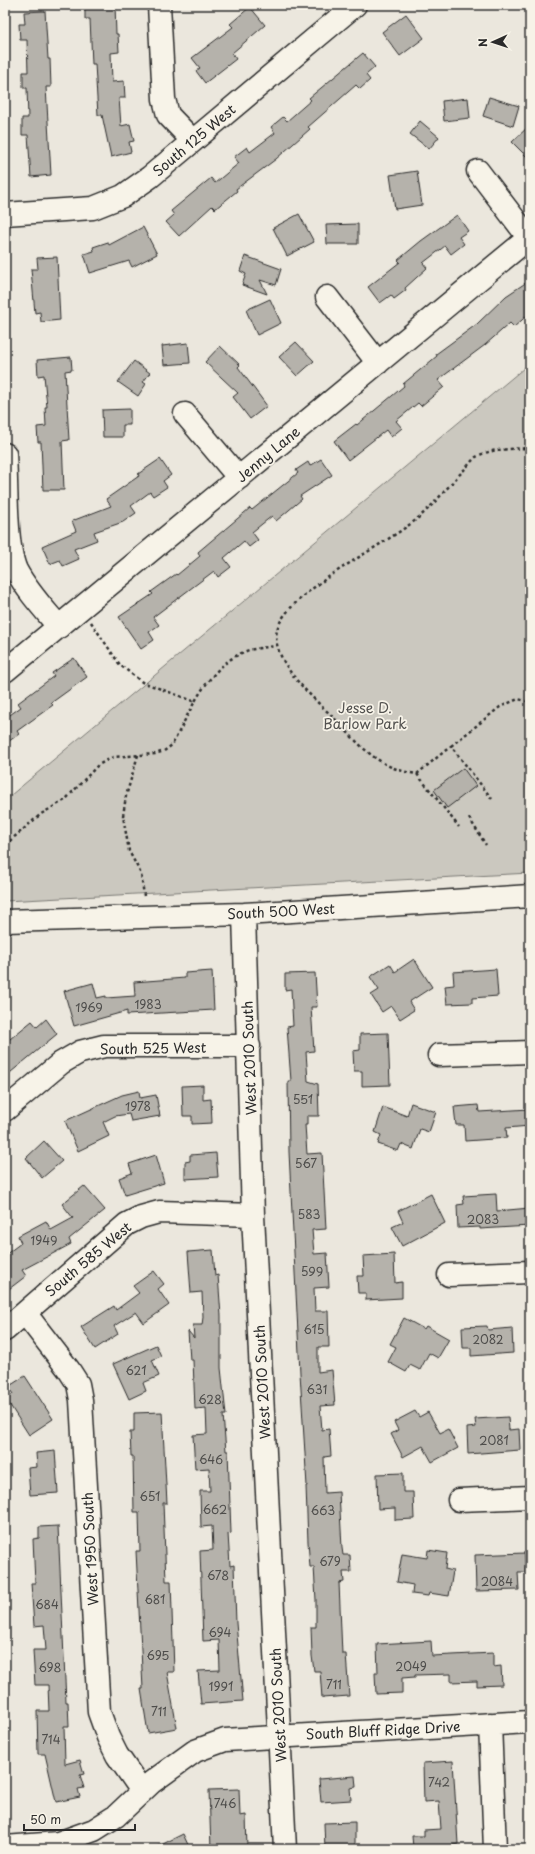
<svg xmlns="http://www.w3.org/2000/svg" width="535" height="1854" font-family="'Playpen Sans',sans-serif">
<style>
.green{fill:#cbc8bf;stroke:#7b7a75}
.building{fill:#b5b2ab;stroke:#2b2b2b}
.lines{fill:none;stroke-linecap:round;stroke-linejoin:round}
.minor-casing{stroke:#2b2b2b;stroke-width:25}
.path{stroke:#2b2b2b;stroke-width:2.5;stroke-dasharray:3 3;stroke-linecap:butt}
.minor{stroke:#f7f3e8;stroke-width:22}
.labels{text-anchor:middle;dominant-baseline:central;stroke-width:3.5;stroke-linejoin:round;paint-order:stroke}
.number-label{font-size:12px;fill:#4e4d4b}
.street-label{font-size:14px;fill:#2b2b2b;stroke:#f7f3e8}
.park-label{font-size:14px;fill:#535250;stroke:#f7f3e8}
</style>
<rect width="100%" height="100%" fill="#ebe7dd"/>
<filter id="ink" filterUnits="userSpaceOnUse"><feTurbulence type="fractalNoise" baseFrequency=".025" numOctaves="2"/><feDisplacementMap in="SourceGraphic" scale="8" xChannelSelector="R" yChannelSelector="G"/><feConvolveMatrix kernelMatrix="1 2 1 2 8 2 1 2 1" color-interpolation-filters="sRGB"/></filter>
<g filter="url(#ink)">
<path class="green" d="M530 363V873L5 901V800Z"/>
<path class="building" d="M85 5H115L116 34H118L119 52 111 53 112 82 124 81 125 98H119L121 126 130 124 134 141 129 142 131 152 111 157 102 115H98L95 64H92L90 19H85Z
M250 7 265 25 232 53 236 59 205 83 196 71 200 68 192 58 233 27 230 24Z
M45 11 48 59H50L51 87H46L51 175 31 177 28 135H22V118H28L27 88H23V72H28L27 40H20L19 24H25L24 12Z
M406 14 424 38 400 56 382 32Z
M363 53 375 67 366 75 370 80 360 89 356 85 308 127 310 129 276 159 236 189 237 191 215 209 212 206 179 236 166 222 174 215 171 211 211 178 215 183 239 163 234 157 247 147 250 152 275 133 271 127 283 117 287 121 311 100 309 98Z
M489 97 519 106 513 126 483 116Z
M468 98 470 118 444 121 442 101Z
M420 121 439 137 429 149 410 134Z
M530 125V160L512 142Z
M417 171 422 205 395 209 390 175Z
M299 214 314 242 287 256 273 228Z
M457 215 468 231 459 237 464 244 451 254 445 246 423 263 427 268 405 288 406 290 394 299 391 295 380 303 368 287 400 262 398 260 421 241Z
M358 224V244H327L326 225Z
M143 227 157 254 132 267 129 261 90 273 84 254 94 251 93 247 108 242 109 245Z
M245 256 281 269 276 285 260 280 267 294 242 285 246 274 240 271Z
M57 257 60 320 41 322 40 312 35 313 31 269H38L37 258Z
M530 280V313L514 327 510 323 485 345 438 380 444 387 421 406 418 403 396 421 402 428 391 437 386 430 348 460 334 441 356 424 357 425 404 386 403 384 437 356 436 354 477 324 506 296Z
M270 299 281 323 257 335 246 310Z
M296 342 314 361 297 376 279 357Z
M188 343 190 363 164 365 162 346Z
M220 346 240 365 238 367 267 406 250 419 233 397 238 393 205 362Z
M71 357 72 370 65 371 69 440 62 441 64 490H43L41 442H38L37 427 46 426 45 407H47L44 375 38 376 37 360Z
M134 361 150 373 143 382 146 384 138 396 118 382Z
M130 409V425H123V437H103L102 410Z
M160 459 171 475 163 481 167 487 153 496 150 492 131 506 136 513 123 522 94 532 97 540 74 549 79 559 63 566 60 560 50 564 42 546 76 531 72 521 111 506 106 499 139 476 138 474Z
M321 459 332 475 300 496 302 499 276 521 272 516 252 532 258 540 249 547 244 541 224 558 231 567 218 577 214 571 153 617 159 625 149 632 154 640 141 649 119 617 153 594 151 592 176 574 177 575 200 556 198 552 250 508 252 510 298 473 296 470 308 462 310 466Z
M74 658 87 677 51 703 53 705 17 731 19 734 5 744V713L7 717 21 707 18 703 54 676 52 673Z
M463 768 476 786 447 808 434 790Z
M414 959 432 987 409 1002 414 1010 400 1019 391 1006 382 1012 371 995 379 990 370 977 390 964 395 972Z
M496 969 498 996 472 998V1003L447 1004 445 986 454 985 453 972Z
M212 971 214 1010 127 1015V1011L74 1026 64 991 93 983 97 998 106 996V998L135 996 134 982 185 978V973Z
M315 973 317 1007H311L314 1051 306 1052 308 1081 318 1084 319 1116H307V1125H305L307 1154 322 1153 326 1229 312 1230 314 1254 327 1253 329 1287 314 1288 315 1311H328L329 1347H318V1372L332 1370 335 1405 320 1406 322 1430 329 1429 331 1456 324 1457 325 1493 339 1492 342 1548 343 1555H350L351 1572H343L344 1582 339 1583 342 1654H346L349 1696 322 1698 320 1671H314L312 1656 311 1627H316V1600L314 1567H310L308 1542 306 1486H307L300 1373 289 1152 288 1081H291L287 1027 293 1026 291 989 285 990V974Z
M46 1019 57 1034 5 1077V1043L32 1021 37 1027Z
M388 1033 390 1085 362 1086V1071H354L353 1051 360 1050V1034Z
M203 1085V1100L211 1099 212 1123 192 1124V1116H183L182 1086Z
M139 1091 140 1098 156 1095 160 1116 131 1121 129 1114 115 1116 103 1122 109 1136 78 1151 65 1121 122 1095Z
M411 1103 436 1112 429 1132 420 1129 413 1149 401 1144 398 1151 378 1144 381 1135 375 1132 383 1107 407 1116Z
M478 1105 479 1112 530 1109V1126L506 1128 507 1138 465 1141 464 1125H456L454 1107Z
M44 1141 62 1161 42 1178 26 1158Z
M216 1153 218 1177 185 1179V1162L190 1161V1155Z
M156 1155 164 1183 125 1195 119 1178 132 1173 129 1164Z
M84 1186 105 1210 69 1239 71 1244 22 1270 26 1276 5 1292V1255L21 1243 18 1236 46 1221 51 1230 73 1218 62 1204Z
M431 1194 445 1223 402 1246 392 1227 403 1222 398 1211Z
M496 1194 497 1211 530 1208V1226L480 1229V1227L458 1228 457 1205 464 1204 463 1196Z
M213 1250 215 1276 218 1275 221 1316V1368L226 1415H223L226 1451H228L231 1533 228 1534 230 1566 234 1565 236 1623 243 1701 201 1704 198 1671 220 1670 219 1640 203 1641 200 1551 213 1550 212 1526 201 1527 200 1491H210L209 1468 195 1469 193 1435 207 1434 206 1408 195 1409 193 1360H190L188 1331 194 1338 193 1325H202L203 1317 202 1292 191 1293 188 1252Z
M394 1254 395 1283 402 1282V1298L366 1300V1293H358L357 1276H364L363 1256Z
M154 1271 164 1284 158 1289 169 1305 144 1323 136 1312 114 1326 118 1334 95 1349 81 1327 114 1306 116 1310 139 1293 133 1286Z
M404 1318 424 1329 426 1326 449 1339 438 1358 429 1353 420 1370 410 1365 406 1372 388 1362 396 1347 390 1344Z
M487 1326 488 1330 512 1328 513 1353 471 1356V1348H463L462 1327Z
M156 1345 161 1356 152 1360 159 1376 143 1383 146 1391 129 1399 113 1364Z
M25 1376 53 1419 29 1435 6 1399 13 1394 8 1387Z
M415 1411 419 1417 428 1412 440 1433 448 1429 458 1448 432 1462 423 1446 403 1457 391 1434 398 1430 394 1422Z
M162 1412 167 1503H163L166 1581H171L174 1672H167L177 1728 148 1733 141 1689H143L136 1551H140L139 1512H134L133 1456H131L130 1432H134V1413Z
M508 1417 509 1430 519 1429 520 1450 468 1454 467 1428 476 1427 475 1419Z
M55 1451 58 1493 30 1495 28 1468 37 1467 36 1453Z
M403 1473V1492H413L414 1519 395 1520V1508L378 1509 377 1474Z
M58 1526 66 1702H68L69 1726H64L65 1764 80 1760 84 1774 80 1775 84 1788 78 1789 80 1797 56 1802 45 1754H38L37 1711H49L48 1685H35L33 1650H46L44 1625 34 1626 31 1583H35L33 1539 39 1538V1527Z
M428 1550 447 1553 445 1569 453 1571 449 1596 429 1593 428 1596 412 1594 413 1585 397 1582 402 1554 427 1558Z
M525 1553 526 1572H518L519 1590 476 1591 475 1555Z
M431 1641 432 1656 493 1653V1667L501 1666 502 1685 477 1686V1681L451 1682V1674L415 1675V1677L402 1678V1693L376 1694 375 1673H378L377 1644Z
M453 1761 458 1844 453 1845V1849L413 1848 412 1836H424V1830L441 1829 439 1801 424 1802 423 1763Z
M355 1776 356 1787 350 1788 351 1800 321 1802 319 1779Z
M239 1789 240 1816 246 1815 247 1849H211L209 1790Z
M355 1822V1849H325L324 1823Z
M183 1834 190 1849H153Z"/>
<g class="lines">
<defs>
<path id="minor" d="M159 5 164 99 168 115 193 141
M478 171 529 238
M5 214 93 208 123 196 150 177 355 5
M327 297 378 363
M185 414 239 478
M5 454C7 483 5 546 16 570 27 591 44 609 59 627
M5 671 530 237
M244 914 253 1215 285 1849
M5 921 244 914 530 896
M439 1055 530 1052
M5 1110 61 1063 80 1052 104 1046H249
M449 1275 530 1272
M25 1313 69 1370 78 1384 81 1400 99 1712 108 1737 117 1755 142 1791
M5 1330 127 1224 141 1217 159 1212 253 1215
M459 1500 530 1497
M490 1724 495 1849
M5 1847 58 1843 94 1830 116 1816 152 1782 195 1751 225 1740 530 1722"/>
</defs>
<use href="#minor" class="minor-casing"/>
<path class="path" d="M91 622 120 665 142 682 196 702
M451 746 500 707 518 699 530 702
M138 755 126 796 123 816 129 851 141 874 144 896
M417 774 459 827
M492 799 451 746 417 774C375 768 360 744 332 716 312 697 270 660 277 630 287 591 387 545 418 518 434 505 449 485 464 470 468 466 472 460 476 457 491 448 514 449 530 448
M469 818 486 845
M5 845 41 814 65 800 98 765 113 757 155 754 164 751 172 745C191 710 208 664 249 650 258 648 268 647 276 646"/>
<use href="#minor" class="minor"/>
</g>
</g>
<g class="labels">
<g class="number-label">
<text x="148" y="1004">1983</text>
<text x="89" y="1007">1969</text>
<text x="303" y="1099">551</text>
<text x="138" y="1106">1978</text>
<text x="306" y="1163">567</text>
<text x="309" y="1214">583</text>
<text x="483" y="1219">2083</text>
<text x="44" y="1240">1949</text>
<text x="312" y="1271">599</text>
<text x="314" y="1329">615</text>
<text x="488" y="1339">2082</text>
<text x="136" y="1370">621</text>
<text x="317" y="1389">631</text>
<text x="210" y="1399">628</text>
<text x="494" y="1440">2081</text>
<text x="211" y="1459">646</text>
<text x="150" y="1496">651</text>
<text x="215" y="1509">662</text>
<text x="323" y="1510">663</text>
<text x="330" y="1561">679</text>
<text x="218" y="1575">678</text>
<text x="497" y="1581">2084</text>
<text x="155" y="1599">681</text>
<text x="47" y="1604">684</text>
<text x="220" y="1632">694</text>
<text x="158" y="1655">695</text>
<text x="411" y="1666">2049</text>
<text x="50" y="1667">698</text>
<text x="334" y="1684">711</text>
<text x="221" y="1686">1991</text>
<text x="159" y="1711">711</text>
<text x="51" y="1739">714</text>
<text x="439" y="1782">742</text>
<text x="225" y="1803">746</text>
</g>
<g class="street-label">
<text transform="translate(194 140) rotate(-40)">South 125 West</text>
<text transform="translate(268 454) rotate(-40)">Jenny Lane</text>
<text transform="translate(281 911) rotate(-3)">South 500 West</text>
<text transform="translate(153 1048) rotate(-1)">South 525 West</text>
<text transform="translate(249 1058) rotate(-92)">West 2010 South</text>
<text transform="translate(88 1259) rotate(-40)">South 585 West</text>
<text transform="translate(262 1382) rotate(-93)">West 2010 South</text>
<text transform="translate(90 1549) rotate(-93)">West 1950 South</text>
<text transform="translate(278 1705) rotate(-93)">West 2010 South</text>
<text transform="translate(383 1730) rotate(-3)">South Bluff Ridge Drive</text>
</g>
<g class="park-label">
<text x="365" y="707">Jesse D.<tspan x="365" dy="16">Barlow Park</tspan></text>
</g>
</g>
<rect width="535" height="1854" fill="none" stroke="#f7f3e8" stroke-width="20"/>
<rect x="10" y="10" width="515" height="1834" fill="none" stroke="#2b2b2b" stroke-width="1.5" filter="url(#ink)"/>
<g transform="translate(493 42) rotate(267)" stroke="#f7f3e8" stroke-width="3" paint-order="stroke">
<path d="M0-3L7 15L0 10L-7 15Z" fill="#2b2b2b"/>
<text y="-6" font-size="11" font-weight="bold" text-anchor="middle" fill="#2b2b2b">N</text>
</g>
<path d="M24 1824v6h111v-6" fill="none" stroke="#2b2b2b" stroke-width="2"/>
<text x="30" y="1824" font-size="12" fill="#2b2b2b" stroke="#f7f3e8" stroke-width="3" paint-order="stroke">50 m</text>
</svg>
